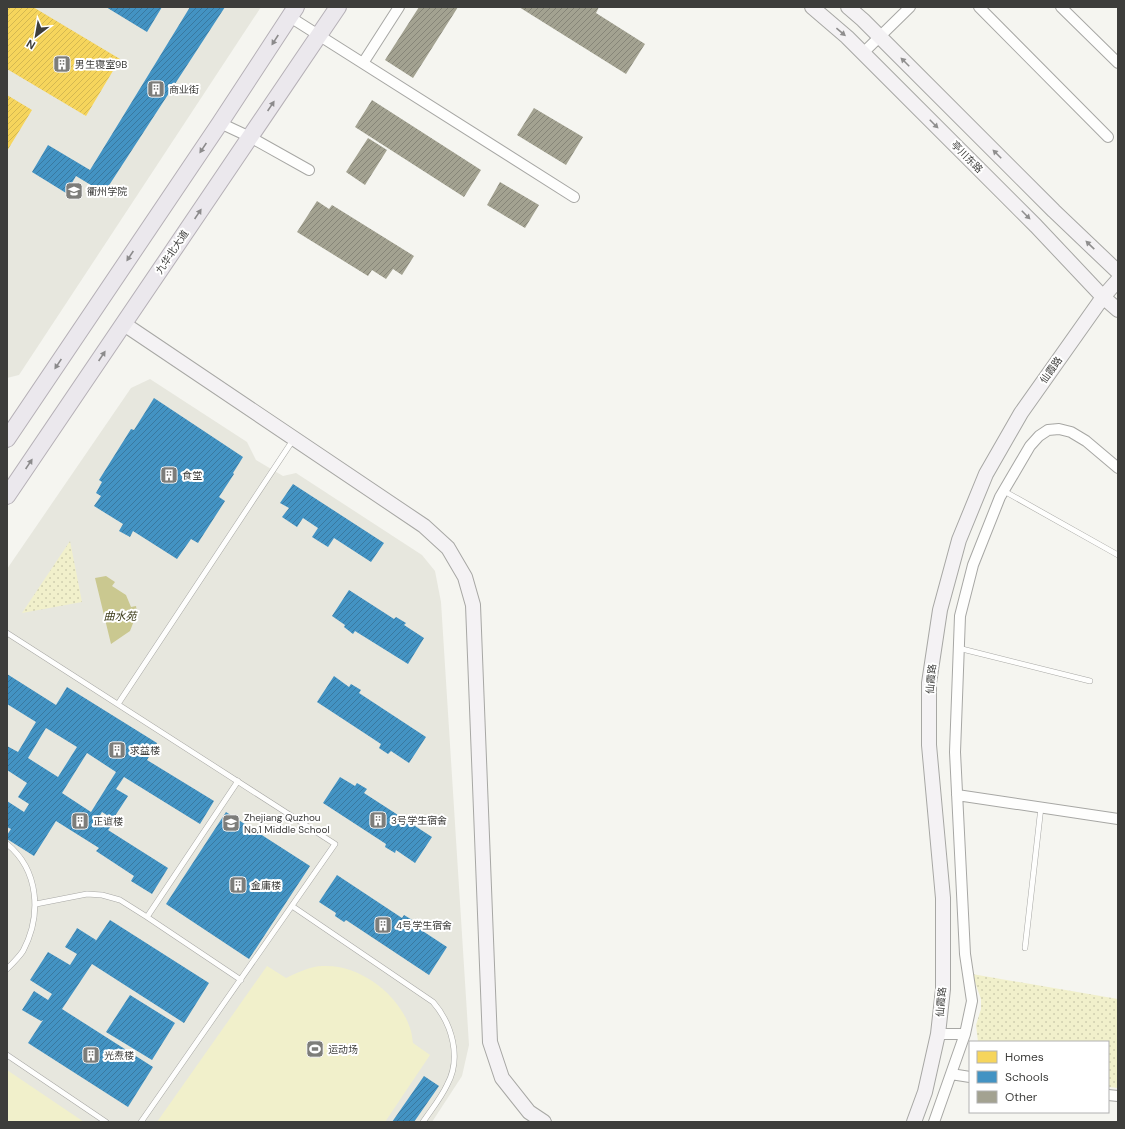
<svg xmlns="http://www.w3.org/2000/svg" width="1125" height="1129" font-family="'DM Sans','Noto Sans SC',sans-serif">
<style>
.built{fill:#e7e7de}
.grass{fill:#f1f0cb}
.park{fill:url(#park-dots)}
.water{fill:#cac890}
.homes{fill:url(#homes-hatch)}
.schools{fill:url(#schools-hatch);fill-rule:evenodd}
.building{fill:url(#building-hatch)}
.lines{fill:none;stroke-linecap:round;stroke-linejoin:round}
.lane-casing{stroke:#a7a7a4;stroke-width:6}
.street-casing{stroke:#a7a7a4;stroke-width:12}
.secondary-casing{stroke:#a7a7a4;stroke-width:16}
.primary-casing{stroke:#b5b0b6;stroke-width:18}
.lane{stroke:#fefefd;stroke-width:5}
.street{stroke:#fefefd;stroke-width:10}
.secondary{stroke:#f4f2f4;stroke-width:14}
.primary{stroke:#ebe8ed;stroke-width:16}
.oneway{fill:#8f8e8e}
.oneway2{fill:#8b8a8b}
.labels{text-anchor:middle;dominant-baseline:central;stroke-width:4;stroke-linejoin:round;paint-order:stroke}
.poi-label{font-size:10px;fill:#3d3d3b;stroke:#fff;text-anchor:start}
.street-label{font-size:10px;fill:#3d3d3b;stroke:#fff}
.water-label{font-size:11px;font-style:italic;fill:#3d3c1a;stroke:#fff}
</style>
<defs>
<pattern id="park-dots" width="8" height="8" patternUnits="userSpaceOnUse"><rect width="8" height="8" fill="#f1f0cb"/><path d="M2 2h.1M6 6h.1" fill="none" stroke="#d0cfaf" stroke-width="1.8" stroke-linecap="round"/></pattern>
<pattern id="homes-hatch" width="6" height="6" patternUnits="userSpaceOnUse"><rect width="6" height="6" fill="#f6d55c"/><path d="M-1 1l2-2M0 6l6-6M5 7l2-2" fill="none" stroke="#d4b851"/></pattern>
<pattern id="schools-hatch" width="6" height="6" patternUnits="userSpaceOnUse"><rect width="6" height="6" fill="#4393c3"/><path d="M-1 1l2-2M0 6l6-6M5 7l2-2" fill="none" stroke="#3979a0"/></pattern>
<pattern id="building-hatch" width="6" height="6" patternUnits="userSpaceOnUse"><rect width="6" height="6" fill="#a3a291"/><path d="M-1 1l2-2M0 6l6-6M5 7l2-2" fill="none" stroke="#868578"/></pattern>
</defs>
<rect width="100%" height="100%" fill="#f5f5f0"/>
<path class="built" d="M7 7H261L19 375 7 378Z
M150 379 247 442 256 460 283 476 296 473 422 555 435 571 441 602 469 1045 462 1076 432 1122H7V569L131 388Z"/>
<path class="grass" d="M267 966 286 978C297 973 310 966 323 966 359 964 399 994 410 1028 412 1033 412 1038 413 1043L430 1055 385 1122H157Z
M7 1070 84 1122H7Z"/>
<path class="park" d="M70 541 82 602 22 613Z
M972 974 1118 999V1088L1108 1087V1042H978L976 1025 981 1009V999Z"/>
<path class="water" d="M106 576 115 582 112 586 126 595 131 607 136 606 137 613 130 631 111 644 95 578Z"/>
<path class="homes" d="M7 7H33L120 59 86 116 7 69Z
M7 95 32 110 7 151Z"/>
<path class="schools" d="M106 7H162L147 32Z
M190 7H225L104 193 76 176 66 193 32 172 48 145 90 170Z
M154 398 243 457 233 473 234 474 219 497 225 501 198 543 191 539 177 559 133 531 130 537 119 531 123 524 94 506 101 496 96 493 102 482 99 480 131 429 134 430Z
M293 484 384 543 371 562 334 538 328 547 312 537 318 528 303 518 297 527 282 517 289 508 280 503Z
M349 590 394 619 396 617 406 623 404 625 424 638 408 664 355 631 353 634 344 627 345 625 332 616Z
M7 674 56 705 67 687 157 743 147 760 214 801 200 824 124 777 116 789 128 796 113 819 102 812 99 817 112 825 108 830 168 868 152 894 131 881 134 876 96 851 99 848 56 821 34 856 7 839V835L11 829 7 827V801L24 812 29 804 18 797 27 783 7 770V746L18 752 36 722 7 704ZM46 728 77 747 58 777 28 758ZM87 753 116 772 91 812 62 793Z
M334 676 349 687 351 684 361 690 359 693 426 737 409 763 391 751 388 754 379 748 381 744 317 702Z
M340 777 355 786 357 783 367 789 364 793 432 837 415 863 396 850 395 853 385 847 386 844 323 803Z
M226 812 310 866 249 959 166 904Z
M337 875 402 918 404 915 414 921 412 924 447 947 429 975 346 920 344 922 335 916 336 913 319 902Z
M110 920 209 983 184 1023 92 964 62 1009 153 1067 128 1107 28 1043 43 1020 41 1021 22 1010 34 991 48 1000 52 994 30 980 48 952 70 965 77 954 65 947 76 930 77 928 96 940 95 942Z
M130 995 175 1023 152 1060 106 1032Z
M424 1076 439 1086 414 1122H392Z"/>
<path class="building" d="M419 7H458L413 78 385 60Z
M519 7H599L596 13 645 44 626 74Z
M372 100 481 170 464 197 355 127Z
M534 108 583 137 566 165 517 135Z
M368 138 387 150 365 185 346 172Z
M500 182 539 205 525 228 487 205Z
M317 201 329 209 332 205 414 256 402 275 393 269 386 279 372 270 368 276 297 232Z"/>
<g class="lines">
<defs>
<path id="lane" d="M1004 491 1118 555
M7 633 335 844 141 1122
M958 648 1090 681
M118 704 293 440
M7 844C39 870 42 915 23 951 19 957 12 964 7 969
M36 904 87 894 102 895 120 900 147 917 241 980
M292 906 433 1002C452 1024 462 1058 447 1085 441 1098 431 1110 423 1122
M147 917 238 781
M1025 948 1041 807
M7 1055 106 1122"/>
<path id="street" d="M979 7 1108 137
M1061 7 1118 63
M290 17 574 197
M863 53 910 7
M363 63 399 7
M220 123 250 137 309 170
M957 795 1118 819
M938 1034H965
M951 1074 970 1077
M1108 1095 1118 1096
M934 1122 965 1034 972 1001 965 954 955 752 960 616 973 565 1000 497 1030 446 1039 436 1048 430 1059 429 1071 432 1086 441 1118 468"/>
<path id="secondary" d="M812 7 847 37 1036 226 1103 297 1118 310
M848 7 863 20 1054 211 1118 272
M124 324 424 526 448 548 465 577 473 605 490 1042 502 1078 529 1112 544 1122
M914 1122 925 1092 938 1034 943 989V898L929 745V683L940 610 959 540 986 474 1021 413 1103 297 1118 280"/>
<path id="primary" d="M7 439 220 123 296 7
M7 496 338 7"/>
</defs>
<use href="#lane" class="lane-casing"/>
<use href="#street" class="street-casing"/>
<use href="#secondary" class="secondary-casing"/>
<use href="#primary" class="primary-casing"/>
<use href="#lane" class="lane"/>
<use href="#street" class="street"/>
<use href="#secondary" class="secondary"/>
<use href="#primary" class="primary"/>
</g>
<defs><path id="oneway-solid" d="M-6-.8H1V-3.2L6.5 0L1 3.2V.8H-6Z"/></defs>
<g class="oneway">
<use href="#oneway-solid" transform="translate(841 32) rotate(40)"/>
<use href="#oneway-solid" transform="translate(905 62) rotate(-135)"/>
<use href="#oneway-solid" transform="translate(934 124) rotate(45)"/>
<use href="#oneway-solid" transform="translate(997 154) rotate(-135)"/>
<use href="#oneway-solid" transform="translate(1026 215) rotate(45)"/>
<use href="#oneway-solid" transform="translate(1090 245) rotate(-136)"/>
</g>
<g class="oneway2">
<use href="#oneway-solid" transform="translate(275 40) rotate(123)"/>
<use href="#oneway-solid" transform="translate(271 106) rotate(-56)"/>
<use href="#oneway-solid" transform="translate(203 148) rotate(124)"/>
<use href="#oneway-solid" transform="translate(198 214) rotate(-56)"/>
<use href="#oneway-solid" transform="translate(130 256) rotate(124)"/>
<use href="#oneway-solid" transform="translate(102 356) rotate(-56)"/>
<use href="#oneway-solid" transform="translate(58 364) rotate(124)"/>
<use href="#oneway-solid" transform="translate(29 464) rotate(-56)"/>
</g>
<defs>
<symbol id="building-square" viewBox="-11 -11 22 22"><rect x="-9" y="-9" width="18" height="18" rx="4" fill="#7d7d7a" stroke="#fff"/><path d="M-4-6H4V6H1V3H-1V6H-4ZM-2.5-4.3h1.7v1.8h-1.7ZM.8-4.3h1.7v1.8H.8ZM-2.5-1h1.7V.8h-1.7ZM.8-1h1.7V.8H.8Z" fill="#fff"/></symbol>
<symbol id="university-square" viewBox="-11 -11 22 22"><rect x="-9" y="-9" width="18" height="18" rx="4" fill="#7d7d7a" stroke="#fff"/><path d="M0-5L7-2L0 1L-7-2ZM-4 1L0 2.5L4 1V4Q0 6-4 4Z" fill="#fff"/></symbol>
<symbol id="school-square" viewBox="-11 -11 22 22"><rect x="-9" y="-9" width="18" height="18" rx="4" fill="#7d7d7a" stroke="#fff"/><path d="M0-5L7-2L0 1L-7-2ZM-4 1L0 2.5L4 1V4Q0 6-4 4Z" fill="#fff"/></symbol>
<symbol id="stadium-square" viewBox="-11 -11 22 22"><rect x="-9" y="-9" width="18" height="18" rx="4" fill="#7d7d7a" stroke="#fff"/><path d="M0-5a6.5 5 0 1 0 0 10a6.5 5 0 1 0 0-10ZM-3.5-1.8h7v3.6h-7Z" fill="#fff"/></symbol>
</defs>
<g fill-rule="evenodd">
<use href="#building-square" x="52" y="54" width="20" height="20"/>
<use href="#building-square" x="146" y="79" width="20" height="20"/>
<use href="#university-square" x="64" y="181" width="20" height="20"/>
<use href="#building-square" x="159" y="465" width="20" height="20"/>
<use href="#building-square" x="107" y="740" width="20" height="20"/>
<use href="#building-square" x="368" y="810" width="20" height="20"/>
<use href="#building-square" x="70" y="811" width="20" height="20"/>
<use href="#school-square" x="221" y="813" width="20" height="20"/>
<use href="#building-square" x="228" y="875" width="20" height="20"/>
<use href="#building-square" x="373" y="915" width="20" height="20"/>
<use href="#stadium-square" x="305" y="1039" width="20" height="20"/>
<use href="#building-square" x="81" y="1045" width="20" height="20"/>
</g>
<g class="labels">
<g class="poi-label">
<text x="75" y="64">男生寝室9B</text>
<text x="169" y="89">商业街</text>
<text x="87" y="191">衢州学院</text>
<text x="182" y="475">食堂</text>
<text x="130" y="750">求益楼</text>
<text x="244" y="817">Zhejiang Quzhou<tspan x="244" dy="12">No.1 Middle School</tspan></text>
<text x="391" y="820">3号学生宿舍</text>
<text x="93" y="821">正谊楼</text>
<text x="251" y="885">金庸楼</text>
<text x="396" y="925">4号学生宿舍</text>
<text x="328" y="1049">运动场</text>
<text x="104" y="1055">光焘楼</text>
</g>
<g class="street-label">
<text transform="translate(967 157) rotate(45)">亭川东路</text>
<text transform="translate(172 252) rotate(-56)">九华北大道</text>
<text transform="translate(1051 370) rotate(-55)">仙霞路</text>
<text transform="translate(931 679) rotate(-85)">仙霞路</text>
<text transform="translate(941 1002) rotate(-85)">仙霞路</text>
</g>
<g class="water-label">
<text x="120" y="616">曲水苑</text>
</g>
</g>
<rect width="1125" height="1129" fill="none" stroke="#3d3d3b" stroke-width="16"/>
<rect x="969" y="1041" width="140" height="72" fill="#ffffff" stroke="#b1b1b1"/>
<rect x="977" y="1051" width="20" height="12" fill="#f6d55c" stroke="#b1b1b1"/>
<text x="1005" y="1061" font-size="12" fill="#3d3d3b">Homes</text>
<rect x="977" y="1071" width="20" height="12" fill="#4393c3" stroke="#b1b1b1"/>
<text x="1005" y="1081" font-size="12" fill="#3d3d3b">Schools</text>
<rect x="977" y="1091" width="20" height="12" fill="#a3a291" stroke="#b1b1b1"/>
<text x="1005" y="1101" font-size="12" fill="#3d3d3b">Other</text>
<g transform="translate(36 36) rotate(211)" stroke="#ffffff" stroke-width="3" paint-order="stroke">
<path d="M0-3L7 15L0 10L-7 15Z" fill="#3d3d3b"/>
<text y="-6" font-size="11" font-weight="bold" text-anchor="middle" fill="#3d3d3b">N</text>
</g>
</svg>
